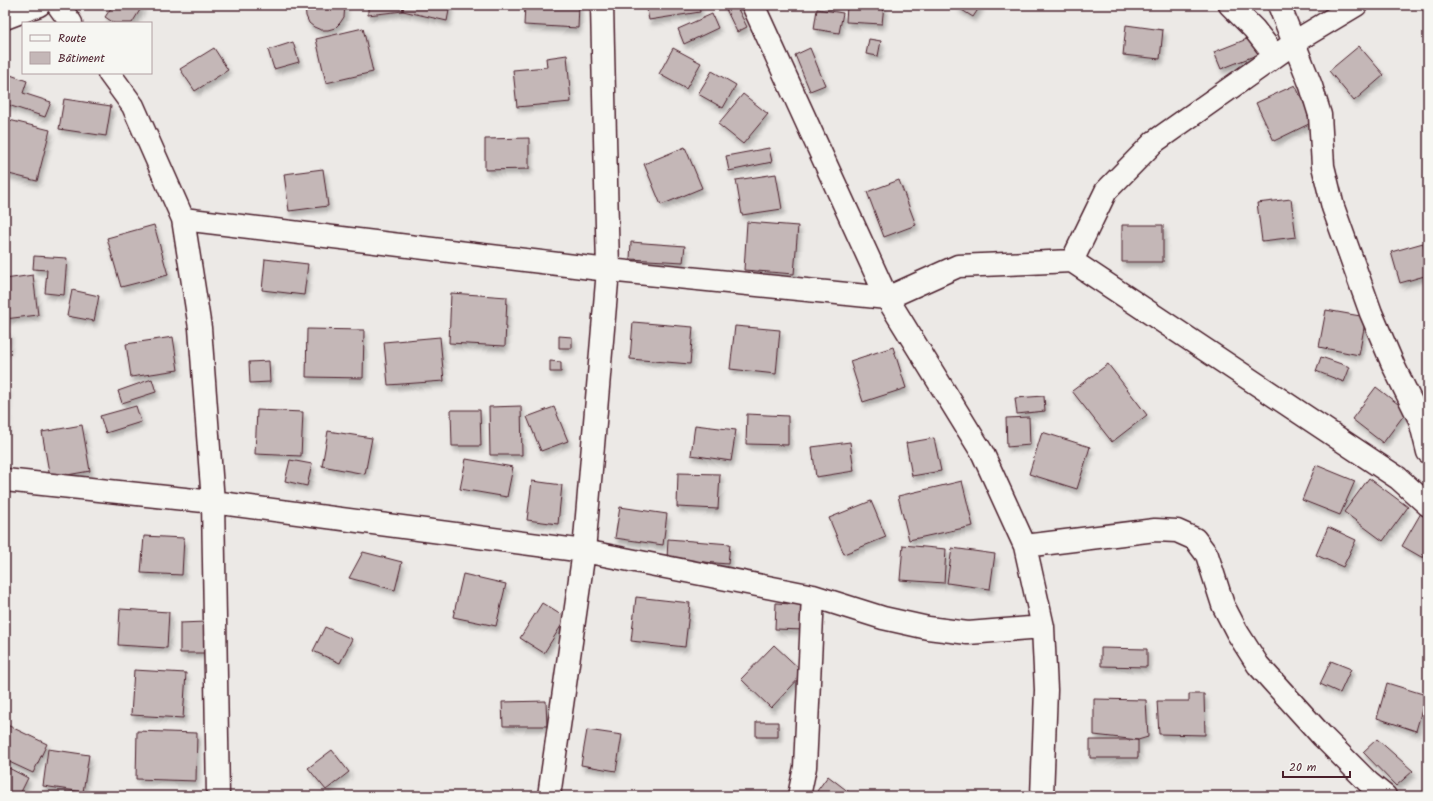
<svg xmlns="http://www.w3.org/2000/svg" width="1433" height="801" font-family="Kalam,sans-serif">
<style>
.building{fill:#c4b7b7;stroke:#4a1f2b;filter:url(#shadow)}
.lines{fill:none;stroke-linecap:round;stroke-linejoin:round}
.minor-casing{stroke:#4a1f2b;stroke-width:25}
.minor{stroke:#f6f6f2;stroke-width:22}
</style>
<defs>
<filter id="shadow"><feDropShadow dx="2.5" dy="4.5" stdDeviation="2" flood-color="#0004"/></filter>
</defs>
<rect width="100%" height="100%" fill="#ece9e6"/>
<filter id="ink" filterUnits="userSpaceOnUse"><feTurbulence type="fractalNoise" baseFrequency=".025" numOctaves="2"/><feDisplacementMap in="SourceGraphic" scale="8" xChannelSelector="R" yChannelSelector="G"/><feConvolveMatrix kernelMatrix="1 2 1 2 8 2 1 2 1" color-interpolation-filters="sRGB"/></filter>
<g filter="url(#ink)">
<path class="building" d="M113 5H143L132 23H114L105 17Z
M305 5H345L344 17 340 23 335 28 328 30H321L314 27 309 23 306 16Z
M368 5H402L403 11 368 15Z
M404 5H450L447 21 403 11Z
M525 5H579L578 28 524 25Z
M646 5H699L700 12 649 20Z
M724 5H736L747 27 737 32Z
M824 5H835L834 9 824 7Z
M847 5H884L882 24 846 22Z
M958 5H981L973 17 957 7Z
M817 9 843 13 839 33 814 29Z
M712 14 718 28 684 44 678 29Z
M1126 25 1163 30 1160 59 1123 55Z
M363 28 373 72 326 83 316 39Z
M1252 37 1259 54 1221 69 1214 52Z
M869 39 881 41 878 56 866 54Z
M293 42 299 62 274 69 268 50Z
M1359 46 1384 75 1354 101 1329 71Z
M214 48 228 70 195 91 180 69Z
M673 48 701 63 686 89 659 74Z
M810 48 825 85 810 91 795 55Z
M567 55 571 102 517 107 513 70 547 67 546 58Z
M712 71 736 85 723 108 698 94Z
M5 73 27 81 23 93 51 102 45 117 5 104Z
M1295 85 1313 122 1274 141 1256 103Z
M743 94 768 114 743 144 718 124Z
M64 99 111 106 106 136 59 129Z
M5 119 50 130 37 181 5 173V152L8 140 5 139Z
M529 138V169L485 170V139Z
M685 147 702 188 661 205 644 164Z
M769 148 772 162 729 171 726 156Z
M323 169 328 206 289 211 284 174Z
M776 174 782 209 742 215 736 180Z
M899 180 916 225 884 237 867 192Z
M1291 199 1296 237 1262 241 1257 203Z
M747 222 798 226 794 274 744 270Z
M154 225 168 275 121 287 107 238Z
M1122 225H1163V262H1122Z
M631 242 685 246 683 262 630 259Z
M1423 243 1428 262V275L1400 283 1391 252Z
M34 256 67 258 64 295 45 293 47 270 33 269Z
M265 259 308 264 304 295 262 290Z
M33 275 38 315 5 319V279Z
M72 290 99 296 94 321 67 316Z
M451 293 507 297 505 346 449 343Z
M1326 310 1366 317 1359 355 1319 347Z
M633 322 693 327 690 364 630 359Z
M735 326 780 330 776 374 730 369Z
M307 329 364 330 363 378 306 377Z
M5 333H9L7 351 5 350Z
M559 336 572 337V348H559Z
M173 337 178 370 131 377 126 344Z
M440 337 444 381 388 385 384 342Z
M893 347 906 388 863 402 850 361Z
M1321 357 1350 367 1344 382 1316 371Z
M269 361 270 382 250 383 249 362Z
M550 361 561 362V372H550Z
M1108 364 1147 415 1112 442 1072 391Z
M152 379 156 392 122 403 118 391Z
M1376 387 1407 411 1383 443 1352 419Z
M5 389H7L6 430H5Z
M1044 396 1045 411 1017 414 1015 398Z
M136 406 141 422 106 433 100 416Z
M521 406 522 455H490L489 407Z
M554 407 568 441 541 451 527 417Z
M257 410 303 412 301 456 255 454Z
M451 410H480L481 446H452Z
M747 414 788 416V445L746 444Z
M1029 417 1030 445 1007 447 1006 418Z
M82 425 90 471 50 478 42 432Z
M695 425 736 430 731 461 691 455Z
M328 431 372 438 365 474 322 466Z
M1042 432 1090 447 1077 489 1029 474Z
M934 438 941 471 912 476 906 443Z
M850 442 854 471 816 477 812 447Z
M466 459 513 467 507 497 460 489Z
M290 460 312 464 307 486 285 481Z
M1316 465 1355 481 1340 515 1302 500Z
M678 473 720 474 718 509 677 507Z
M1369 478 1408 507 1383 541 1344 512Z
M532 481 562 485 558 524 527 520Z
M962 481 973 526 909 540 898 496Z
M871 501 886 537 844 554 829 518Z
M620 507 667 514 663 545 615 538Z
M1421 513 1428 517V548L1423 558 1402 546Z
M1328 527 1356 540 1343 567 1316 555Z
M144 536 184 538 182 575 141 573Z
M668 539 730 544 728 564 667 559Z
M903 545 946 549 944 583 900 580Z
M952 548 995 554 990 589 947 583Z
M363 552 402 562 395 590 349 578Z
M463 574 506 584 496 626 453 617Z
M636 597 690 603 685 647 631 641Z
M542 603 566 618 544 653 520 638Z
M776 603 807 605 805 630 775 629Z
M120 609 169 612 167 648 118 645Z
M205 622V653H180V623Z
M325 627 352 639 340 663 313 651Z
M774 645 804 673 771 708 741 679Z
M1101 648 1147 649V667L1101 666Z
M1331 661 1351 669 1340 693 1320 684Z
M134 670 186 673 183 718 131 715Z
M1387 683 1426 695 1416 731 1377 718Z
M1189 694H1204L1205 735 1159 734 1157 701H1189Z
M1094 699 1146 700 1148 737 1138 740 1094 735Z
M546 701 547 726H503L502 702Z
M756 722H778V737H756Z
M5 724 47 744 33 773 5 760Z
M587 730 622 735 616 771 581 765Z
M137 731 197 733 196 781 136 779Z
M1377 739 1413 771 1396 786 1363 752Z
M1090 740H1138V758H1090Z
M48 749 89 755 83 792 43 786Z
M332 750 349 772 326 790 308 768Z
M5 766 28 778 19 796H5Z
M828 776 854 796H823L817 791Z
M1086 793H1117V796H1086Z"/>
<g class="lines">
<defs>
<path id="minor" d="M58 5 71 23
M753 5 887 298 983 454 1025 546 1043 627 1046 690 1042 796
M1230 5 1254 29 1275 56
M1279 5 1311 86 1320 115 1323 166 1333 207 1371 313 1394 367 1420 420 1428 452
M5 18 39 5
M109 73 133 106 183 219 200 328 213 502 218 796
M183 219 608 270 887 298 958 266 1072 261 1398 478 1428 505
M1072 261 1106 191 1154 142 1301 38 1356 5
M5 480 213 502 584 551 813 596 883 618 928 628 968 633 1043 627
M1025 546 1155 530 1177 531 1195 539 1207 555 1223 605 1237 632 1258 665 1323 737 1369 783 1385 796
M549 796 584 551 608 270 602 5
M799 796 805 767 813 596"/>
</defs>
<use href="#minor" class="minor-casing"/>
<use href="#minor" class="minor"/>
</g>
</g>
<rect width="1433" height="801" fill="none" stroke="#f6f6f2" stroke-width="20"/>
<rect x="10" y="10" width="1413" height="781" fill="none" stroke="#4a1f2b" stroke-width="1.5" filter="url(#ink)"/>
<rect x="22" y="22" width="130" height="52" fill="#f6f6f2" stroke="#b1a0a2"/>
<rect x="30" y="35" width="20" height="6" fill="#f6f6f2" stroke="#b1a0a2"/>
<text x="58" y="42" font-size="12" fill="#4a1f2b">Route</text>
<rect x="30" y="52" width="20" height="12" fill="#c4b7b7" stroke="#b1a0a2"/>
<text x="58" y="62" font-size="12" fill="#4a1f2b">Bâtiment</text>
<path d="M1283 771v6h67v-6" fill="none" stroke="#4a1f2b" stroke-width="2"/>
<text x="1289" y="771" font-size="12" fill="#4a1f2b" stroke="#f6f6f2" stroke-width="3" paint-order="stroke">20 m</text>
</svg>
